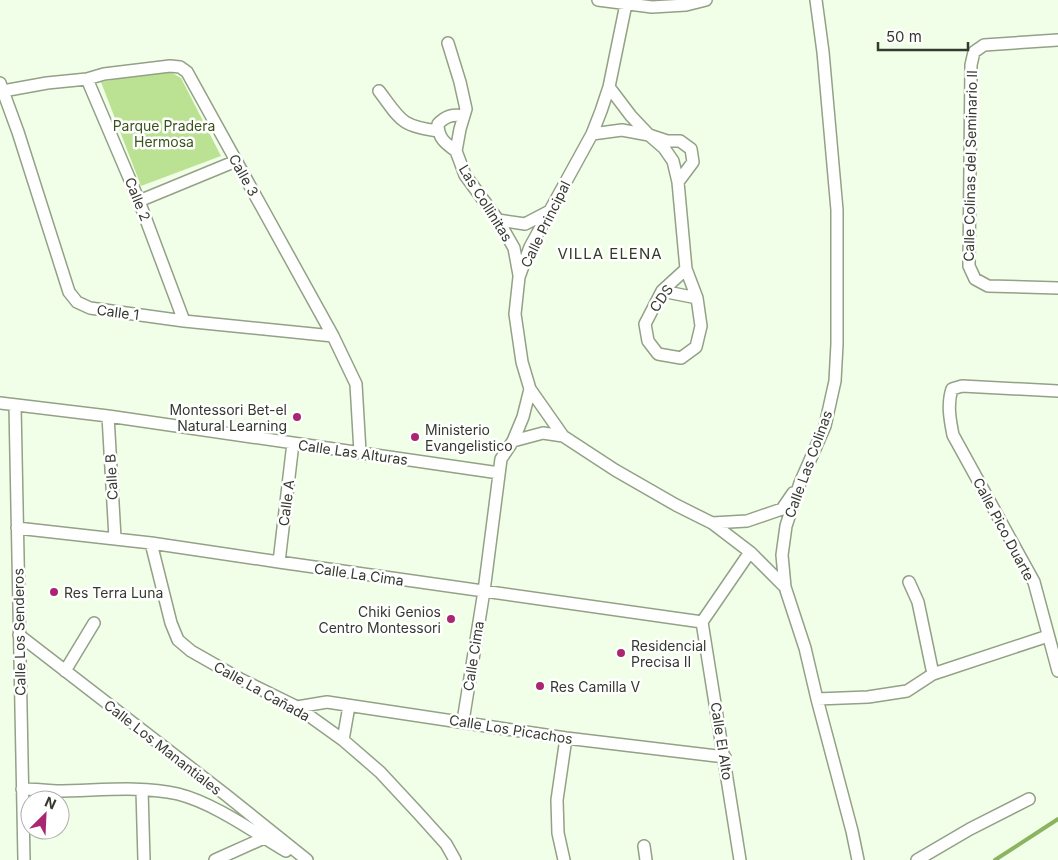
<svg xmlns="http://www.w3.org/2000/svg" width="1058" height="860" font-family="Inter,sans-serif">
<style>
.green{fill:#bae292}
.lines{fill:none;stroke-linecap:round;stroke-linejoin:round}
.stream{stroke:#8bb460;stroke-width:4}
.street-casing{stroke:#93a187;stroke-width:14}
.street{stroke:#fff;stroke-width:11}
.poi-dot{fill:#aa2671;stroke:#fff;stroke-width:2}
.labels{text-anchor:middle;dominant-baseline:central;stroke-width:5;stroke-linejoin:round;paint-order:stroke}
.park-label{font-size:14px;fill:#395319;stroke:#fff}
.street-label{font-size:14px;fill:#343a2f;stroke:#fff}
.poi-label{font-size:14px;fill:#343a2f;stroke:#fff;text-anchor:start}
.neighbourhood-label{font-size:15px;letter-spacing:1px;fill:#313c25;stroke:#fff}
</style>
<rect width="100%" height="100%" fill="#f2ffe8"/>
<path class="green" d="M167 70 181 78 221 156 141 186 101 82Z"/>
<g class="lines">
<path class="stream" d="M995 860 1058 819"/>
<defs>
<path id="street" d="M598 0 652 7 686 5 706 0
M816 0 823 52 837 210V344L835 381 825 426 800 483 786 526 782 555 785 587 805 648 817 699 852 831 858 860
M626 4 609 87 601 111 592 134 530 247 519 277 515 314 522 362 530 389 563 436 615 470 676 505 712 523 747 521 782 509 793 493
M1058 40 984 45 974 52 971 65 969 266 975 279 988 286 1058 288
M448 43 460 82 466 109 460 129 456 151 465 175 498 220 514 248 519 275
M87 79 139 201 184 321
M0 83 18 132 69 292 77 302 90 308 184 321 333 336
M609 87 631 116 649 135 667 141H680L691 149 693 162 678 182
M3 91 47 83 87 79 104 74 170 66 180 67 187 72 333 336 356 384 360 452
M379 91C401 120 400 126 438 131
M592 134 622 130 649 135 664 148 673 161 678 182 686 269 697 298 701 326 696 347 681 358 658 354 648 341 645 324 662 291 686 269
M456 151C445 143 438 138 438 124 446 116 452 114 464 116
M139 201 236 161
M498 220 525 224 548 212
M662 291 697 298
M1058 391 962 386 952 389C947 404 950 420 953 435L1034 582 1058 671
M0 403 108 416 499 473
M15 405 24 860
M108 416 115 538
M513 441 523 417 530 389
M712 523 750 552 785 587
M17 528 151 543 279 562 702 622
M151 543 171 623 178 640 191 651 242 680 297 707 343 740 380 772 419 814 446 844 455 860
M279 562 293 443
M909 582 918 602 933 674
M702 622 740 860
M702 622 750 552
M19 635 226 795 307 860
M65 671 94 623
M817 699 868 697 907 691 933 674 1048 636
M297 707 327 702 566 738 725 757
M463 721 484 591 501 459 513 441 543 433 563 436
M343 740 349 706
M22 789C34 789 45 790 56 791 97 791 138 785 178 794 214 803 254 832 286 851
M142 790 144 860
M644 846 646 860
M215 860 264 838
M564 860 558 833 557 800 566 738
M917 860 970 829 1029 799"/>
</defs>
<use href="#street" class="street-casing"/>
<use href="#street" class="street"/>
</g>
<g class="poi-dot">
<circle cx="297" cy="417" r="5"/>
<circle cx="415" cy="437" r="5"/>
<circle cx="54" cy="592" r="5"/>
<circle cx="451" cy="619" r="5"/>
<circle cx="621" cy="653" r="5"/>
<circle cx="540" cy="686" r="5"/>
</g>
<g class="labels">
<g class="park-label">
<text x="164" y="125">Parque Pradera<tspan x="164" dy="16">Hermosa</tspan></text>
</g>
<g class="street-label">
<text transform="translate(970 166) rotate(-89)">Calle Colinas del Seminario II</text>
<text transform="translate(244 175) rotate(61)">Calle 3</text>
<text transform="translate(138 199) rotate(68)">Calle 2</text>
<text transform="translate(486 203) rotate(58)">Las Collinitas</text>
<text transform="translate(545 224) rotate(-64)">Calle Principal</text>
<text transform="translate(661 298) rotate(-55)">CDS</text>
<text transform="translate(118 312) rotate(7)">Calle 1</text>
<text transform="translate(353 452) rotate(8)">Calle Las Alturas</text>
<text transform="translate(808 464) rotate(-70)">Calle Las Colinas</text>
<text transform="translate(111 477) rotate(-93)">Calle B</text>
<text transform="translate(286 503) rotate(-83)">Calle A</text>
<text transform="translate(1004 529) rotate(62)">Calle Pico Duarte</text>
<text transform="translate(359 574) rotate(8)">Calle La Cima</text>
<text transform="translate(19 632) rotate(-91)">Calle Los Senderos</text>
<text transform="translate(473 656) rotate(-81)">Calle Cima</text>
<text transform="translate(262 691) rotate(29)">Calle La Cañada</text>
<text transform="translate(511 729) rotate(9)">Calle Los Picachos</text>
<text transform="translate(722 741) rotate(81)">Calle El Alto</text>
<text transform="translate(163 747) rotate(38)">Calle Los Manantiales</text>
</g>
<g class="poi-label">
<text x="287" y="409" text-anchor="end">Montessori Bet-el<tspan x="287" dy="16">Natural Learning</tspan></text>
<text x="425" y="429">Ministerio<tspan x="425" dy="16">Evangelistico</tspan></text>
<text x="64" y="592">Res Terra Luna</text>
<text x="441" y="611" text-anchor="end">Chiki Genios<tspan x="441" dy="16">Centro Montessori</tspan></text>
<text x="631" y="645">Residencial<tspan x="631" dy="16">Precisa II</tspan></text>
<text x="550" y="686">Res Camilla V</text>
</g>
<g class="neighbourhood-label">
<text x="610" y="253">VILLA ELENA</text>
</g>
</g>
<g transform="translate(45 815) rotate(24)"><circle r="24" fill="#ffffff" stroke="#aeb0ac"/>
<path d="M0-4L9 19L0 12L-9 19Z" fill="#aa2671"/>
<text y="-8" font-size="14" font-weight="bold" text-anchor="middle" fill="#343a2f">N</text>
</g>
<path d="M878 42v8h90v-8" fill="none" stroke="#343a2f" stroke-width="2.5"/>
<text x="886" y="42" font-size="15" fill="#343a2f" stroke="#ffffff" stroke-width="4" paint-order="stroke">50 m</text>
</svg>
